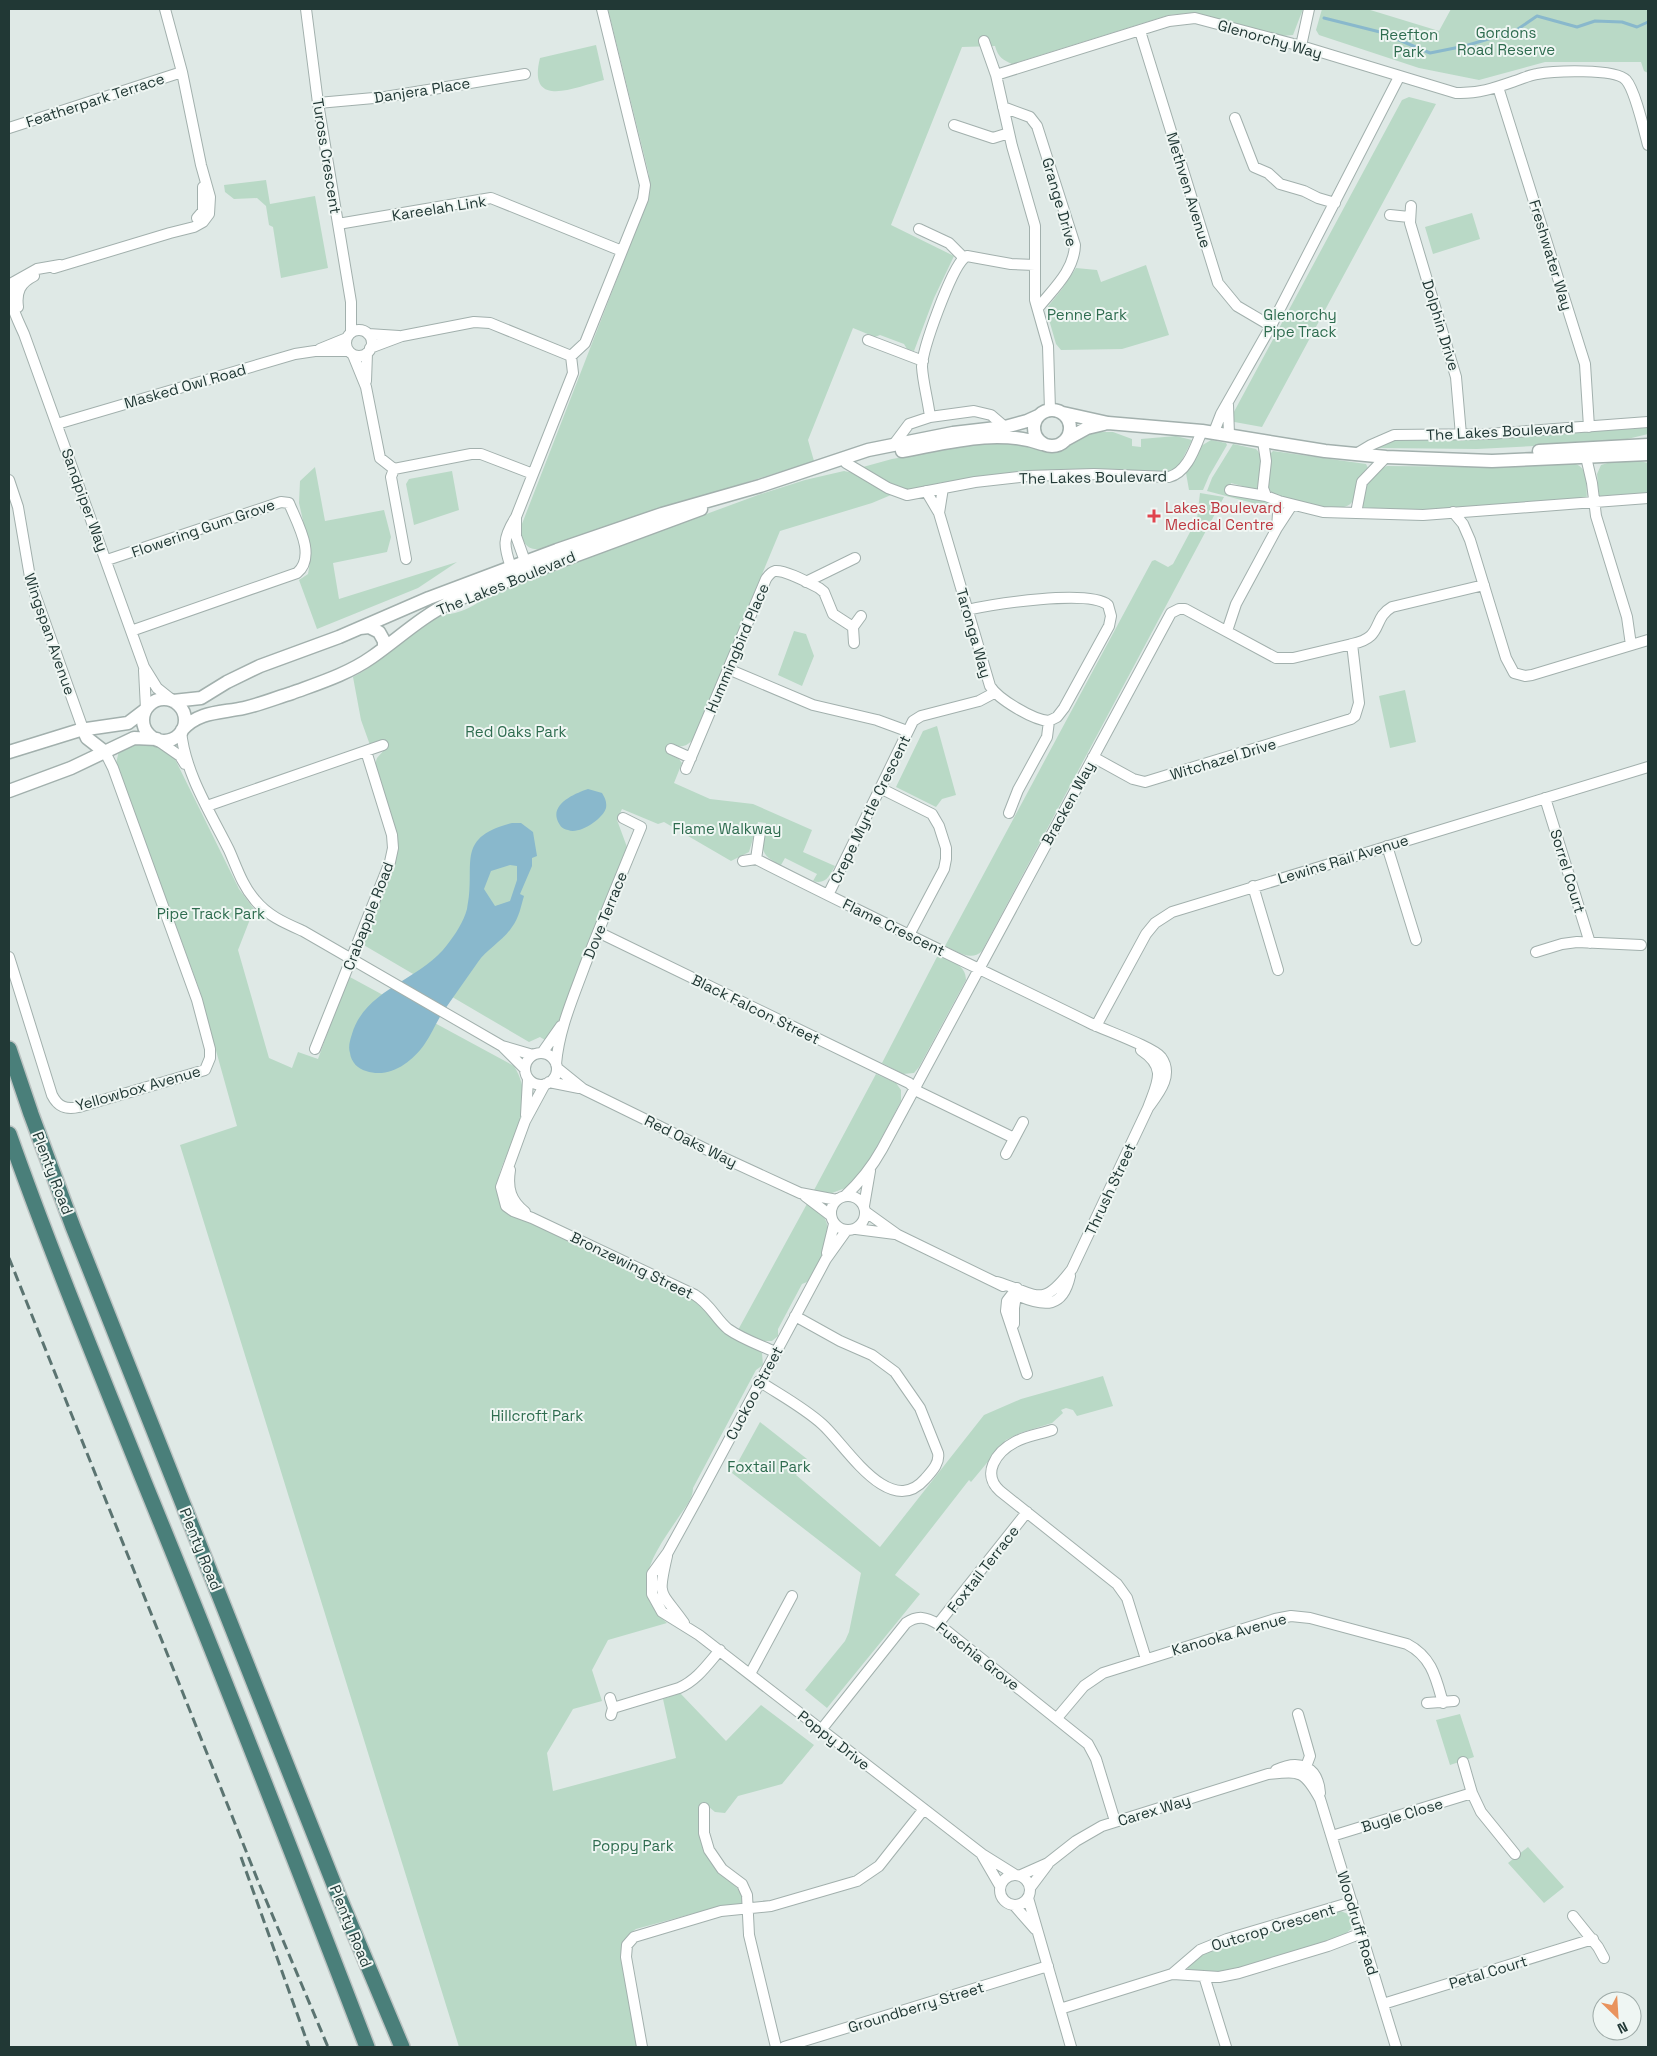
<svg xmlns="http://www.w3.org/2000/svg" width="1657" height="2056" font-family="'Space Grotesk',sans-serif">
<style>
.green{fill:#b9d9c6}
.water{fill:#89b8cc;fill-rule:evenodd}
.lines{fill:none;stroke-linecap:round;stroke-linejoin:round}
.stream{stroke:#89b8cc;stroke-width:3}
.minor-casing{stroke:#a2b0ad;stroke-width:12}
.tertiary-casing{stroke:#a2b0ad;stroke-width:15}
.trunk-casing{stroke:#bcc3c2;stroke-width:18}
.minor{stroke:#fff;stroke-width:10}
.tertiary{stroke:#fff;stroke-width:12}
.trunk{stroke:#4a7f7a;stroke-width:15}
.rail{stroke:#5b7471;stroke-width:3;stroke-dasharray:10 5;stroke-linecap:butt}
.health-dot{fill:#e0444e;stroke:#eff6f3;stroke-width:2}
.labels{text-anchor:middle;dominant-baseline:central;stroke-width:4;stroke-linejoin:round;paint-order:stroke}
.park-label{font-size:15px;fill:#2e6c4f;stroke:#eff6f3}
.street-label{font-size:15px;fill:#213835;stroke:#eff6f3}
.health-label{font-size:15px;fill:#be3a42;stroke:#eff6f3;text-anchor:start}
</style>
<rect width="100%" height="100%" fill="#dfe9e6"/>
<path class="green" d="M608 9H1303L1293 35 1281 36 1193 13 1169 15 1012 64C1003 60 998 57 995 46L962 47 891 225 954 256 934 298 914 351 907 349 904 344 880 335 875 337 853 328 808 440 814 461 653 512 551 548C531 551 524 550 520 529L648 199 649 175Z
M1322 9H1367L1439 31 1451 9H1648V73L1644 71 1641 62H1545L1479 80 1419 68 1319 35 1316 30Z
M596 45 604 80C575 87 527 110 540 58Z
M1409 97 1436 104 1262 427 1229 421 1402 100Z
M266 180 270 204 315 196 328 268 281 278 273 227 269 225 266 206 257 198 234 199 225 192 224 185Z
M1472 213 1480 239 1433 254 1425 227Z
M1146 265 1169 335 1122 349 1061 350 1056 344 1046 309 1062 289 1076 268 1097 270 1101 282Z
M1648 427V434L1615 442 1477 449 1379 448V446L1397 439H1483Z
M1096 432H1113L1132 439V446L1141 447V439L1176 436 1192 440 1178 468 1167 473 1093 469 1022 472 973 477 907 490 897 487 863 467 892 459 985 443 998 442 1033 445 1053 450 1061 448 1077 438Z
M1211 440 1226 443 1227 445 1209 476 1203 490H1189L1186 473 1201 446Z
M1233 444 1256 449C1267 460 1258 477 1257 490L1231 483 1228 492 1265 501 1271 505 1272 508 1207 491 1212 478Z
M1273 451 1366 464 1368 468C1363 474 1358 479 1356 487 1354 492 1355 497 1352 502 1342 517 1290 499 1274 495 1261 484 1272 468 1270 454Z
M1635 460 1648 463V494L1599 496 1597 474 1601 465 1611 462Z
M1571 463C1589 465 1586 483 1587 498L1435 509H1364L1362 506C1363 489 1370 473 1387 466L1487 467Z
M315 467 325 521 384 510 391 537 387 552 333 563 339 599 457 562 418 588 317 629 299 580 308 574 311 556 299 503 300 481Z
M452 471 459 510 414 525 406 484 409 479Z
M844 471 854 473 891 495 872 503 780 531 694 738C688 746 682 748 673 745L669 754 679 759 682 763 674 783 710 799 753 804 812 830 803 852 835 866C830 875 826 885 813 881L817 874 785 858 781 865C755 853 764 846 766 823L758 822 749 852 731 861 664 822 658 824 622 809 617 820 627 847 560 1018 556 1028 545 1040 540 1037 529 1042 362 944 397 849 396 832 375 764 377 758 385 749 370 745 361 720 353 677C384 662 405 632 435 617 441 614 448 615 455 613 468 610 481 601 492 593L758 495 805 480Z
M1200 493 1224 497 982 951C971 962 957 951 945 946L1152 561 1155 560 1168 567 1173 564 1197 519Z
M794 631 806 634 814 656 802 686 778 675Z
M1405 690 1416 742 1390 748 1379 696Z
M937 726 956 795 942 799 936 807 896 787 923 731Z
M136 744C155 744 159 747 174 757L239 889 254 909 238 950 269 1058 292 1068 298 1052 318 1059 348 976 514 1066C524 1082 526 1100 522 1118 516 1145 483 1184 504 1208L695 1300 762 1353 763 1365 756 1370 693 1488C693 1498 686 1506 680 1515 657 1550 625 1588 667 1623L608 1640 592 1670 602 1701 573 1709 547 1753 553 1791 676 1758 663 1699 680 1693 726 1741 761 1705 814 1745 782 1784 738 1796 725 1813 715 1812 709 1807 700 1810C700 1831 700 1852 716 1869 728 1882 736 1881 744 1900L741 1904 717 1907 636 1929C623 1937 620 1946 621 1960L638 2047H459L180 1145 237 1126 198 986 116 763 119 751Z
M938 955C950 961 966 964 966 980L919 1067 914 1073 903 1074 882 1063Z
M876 1074 896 1083 901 1090V1101L889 1124 863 1172 848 1187 832 1193 813 1192Z
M808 1202C812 1206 819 1210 823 1215 837 1237 818 1263 807 1282L802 1284 778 1329V1336L772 1341H763L738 1330Z
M1103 1376 1113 1406 1077 1416 1073 1410 1066 1408 1061 1410 1063 1413 1052 1423 1020 1433 1006 1440 971 1482 969 1480 895 1575 920 1594 827 1708 805 1690 845 1641 849 1632 861 1573 732 1473 760 1422 807 1459 796 1475 880 1547 984 1415 1021 1399Z
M1460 1714 1474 1757 1450 1765 1436 1720Z
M1528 1847 1564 1887 1544 1903 1508 1863Z
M1338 1910 1348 1914 1352 1922 1351 1929 1343 1936 1224 1973 1214 1974 1188 1969V1967L1210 1949Z"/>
<path class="water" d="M588 789 602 793C605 798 607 802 606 808 603 819 579 835 568 830 562 829 559 825 557 819 552 803 576 793 588 789Z
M512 823H521L533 832 537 856 532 858V866L520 894 524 896C521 906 519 918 512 927 503 941 487 949 478 962 467 978 456 993 445 1009 437 1020 432 1034 424 1045 411 1063 389 1079 366 1071 358 1069 351 1062 350 1053 348 1047 350 1040 352 1034 365 989 421 980 447 945 455 935 464 921 467 909 477 865 453 838 512 823ZM510 865 517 866V880L510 901 495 906 484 889 491 871Z"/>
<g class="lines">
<path class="stream" d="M1324 18 1380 32 1430 53 1465 46 1515 31 1537 16 1577 27 1595 21 1622 22 1637 27 1648 22"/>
<defs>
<path id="minor" d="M306 9 318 103 351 302V332
M1140 31 1218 283 1237 306 1271 326
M984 41 996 75 1012 146 1035 226V300L1048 346 1050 410
M1301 46 1309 9
M996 75 1169 21 1195 18 1301 46 1456 93C1477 94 1495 88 1515 81 1522 79 1529 75 1537 74 1553 71 1615 68 1626 80 1635 90 1644 130 1648 145
M1498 87 1585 364 1589 427
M318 103 385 97 525 74
M1003 107 1030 117 1037 126 1075 245C1074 271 1053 289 1038 308
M1235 118 1254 167 1268 173 1280 184 1304 191 1318 198 1335 203
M954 125 993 138 1009 133
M9 128 182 72
M1411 206 1410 223 1456 377 1461 435
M1390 215 1409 217
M197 218 203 211V187
M338 224 491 198 622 251
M919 229 949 243 964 258 967 256 1011 264 1035 265
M60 265 37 269 12 283C8 303 16 316 24 334L144 667 157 688 172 700
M54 268 170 233 194 227 203 222 209 214 210 197 201 165 182 72 165 9
M18 307C16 292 20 283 34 276
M346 343a13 13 0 1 1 26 0a13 13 0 1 1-26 0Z
M368 334 399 336
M868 340 923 361
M370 348 402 336 474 322 490 323 571 356
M320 349 347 338
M353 355 366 387 380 458 394 469 471 454H481L533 474
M366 381 367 353
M1228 405 1229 435
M930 417C928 400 923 383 922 367 922 349 951 270 964 258
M57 424 295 354 315 351H349
M1214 432 1221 414 1271 326 1399 77
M1263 441 1266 461 1263 488 1266 496 1279 501 1323 512 1423 515 1648 498
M894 444 909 424 930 417 974 411 991 415 1005 427
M1356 454 1371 445 1394 435 1488 434 1648 422
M1586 457 1592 483 1596 516 1627 617 1631 645
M846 463 888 488 907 495 975 482 1028 476 1094 474 1169 477C1188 472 1195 447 1202 431
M394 469 391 477 406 559
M9 480 18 507 31 583 83 729
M1230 490 1266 496
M926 491 939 513 990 686C998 699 1033 720 1049 721
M1453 512 1463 524 1470 540 1506 658 1514 673 1525 676 1532 675 1648 640
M939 513 943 488
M1356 513 1362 482 1386 457
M516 518V536L527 567
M1277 527 1279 501
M107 560 281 502 289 503C297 523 317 556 297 573L131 631
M513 574C505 548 500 542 516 517L573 373 571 356 585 343 643 199 645 185 602 9
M806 582 855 558
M967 610C993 604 1089 589 1108 605L1111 616 1109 626 1064 708 1057 717 1049 721
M1227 631 1236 604 1277 528 1292 505
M854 643 853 627 861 616
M728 669 813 705 877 720 907 731
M144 670 146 709
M181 731C185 773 210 812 229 850 237 868 242 885 255 900 268 916 285 923 303 931L502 1046 533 1055
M157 740 180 756 185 764
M671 749 691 758
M1093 757 1133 779 1145 782 1351 719 1355 716 1359 703 1352 644C1385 637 1371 619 1392 607L1484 585
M686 769 766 579C768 576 771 572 775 571 786 570 809 583 819 588L824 592 833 614 853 627
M880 788 932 814 939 826 946 848V859L944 869 909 935
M1545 798 1590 943
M207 806 383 745
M1009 813 1018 790 1047 737 1049 721
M760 832 756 859C866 915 978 968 1090 1023 1104 1030 1153 1047 1161 1057 1174 1075 1159 1093 1148 1108
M1387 846 1416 940
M743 861 756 859
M1253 886 1278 970
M828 895 913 721 921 716 979 701 994 693
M598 932 909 1083 919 1092 1014 1138
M1536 952 1562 944 1577 942 1641 945
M9 957 52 1095C58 1107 66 1110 79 1107L205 1070 210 1058V1049L197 1000 113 768 105 752
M1096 1026 1146 934 1155 923 1172 912 1648 767
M503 1047 525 1069
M315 1049 390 862 393 848 392 835 366 751
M542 1053 561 1026
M525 1069a16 16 0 1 1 32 0a16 16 0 1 1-32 0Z
M556 1064C559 1029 573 998 585 965 603 919 622 873 641 827L623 818
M557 1068 583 1089 724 1158 800 1193 837 1200
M549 1082 579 1088
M545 1084 525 1121 501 1187 506 1206 513 1211 532 1218 695 1295C711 1305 715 1318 728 1329 742 1339 760 1345 775 1352
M526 1115 528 1079
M1006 1154 1023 1122
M510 1170C507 1189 511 1201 525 1212
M831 1213a17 17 0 1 1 34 0a17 17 0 1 1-34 0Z
M805 1196 830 1215
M845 1196C860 1182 872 1167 882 1149L1171 613 1179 609H1185L1276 658H1293L1352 644
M864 1206 870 1171
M866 1212 898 1235 1003 1286
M856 1229 895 1234
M846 1231 826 1259 700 1494 668 1552 652 1574V1594L662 1612 699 1635 982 1854 1014 1874
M827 1253 834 1224
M997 1282C1039 1295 1042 1309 1072 1269L1148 1108C1157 1083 1168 1068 1141 1050
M1017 1288 1007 1301 1006 1311 1027 1374
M1019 1296C1045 1307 1063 1308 1070 1276
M1014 1324V1308L1017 1289
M759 1381C780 1395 803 1407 822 1424 845 1444 889 1520 925 1479 932 1471 940 1463 938 1453L920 1408 895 1372 872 1355 840 1341 795 1316
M1052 1430C1040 1434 1026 1436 1015 1442 996 1452 981 1474 1000 1491L1117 1584 1127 1598 1146 1659
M667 1556C657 1599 660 1589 684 1623
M938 1624 1027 1512
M750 1674 792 1596
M610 1698 613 1708 611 1715
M1427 1703 1454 1701
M613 1708 679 1688C697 1680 707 1665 720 1650
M1298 1714 1310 1756 1304 1772
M1057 1718 1084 1686 1103 1673 1275 1619 1291 1616 1310 1618 1407 1644C1432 1657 1436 1678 1443 1703
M821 1730 906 1623C918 1615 926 1617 938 1624L1088 1744 1096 1759 1115 1821
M1463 1762 1472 1793 1481 1812 1515 1854
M1276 1770C1299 1759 1318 1766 1320 1793
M704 1808V1833L709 1850 722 1869 742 1884 747 1895 749 1935 776 2047
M1332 1836 1472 1793
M982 1855 1000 1886
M1000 1890a15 15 0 1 1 30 0a15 15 0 1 1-30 0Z
M1021 1875 1048 1863 1076 1841 1102 1826 1268 1774C1301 1771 1304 1770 1320 1799L1396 2047
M1030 1888 1048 1864
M1028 1898 1071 2047
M1014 1905 1035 1929
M1573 1916 1598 1947 1604 1958
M1173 1974 1219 1977 1239 1973 1328 1946 1362 1933
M1204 1976 1226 2047
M1383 2004 1593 1939
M1060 2009 1172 1974 1200 1950 1227 1939 1352 1902
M642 2047 626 1957 627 1945 634 1937 721 1911 771 1906 857 1881 879 1866 924 1809
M784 2047 1048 1966"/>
<path id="tertiary" d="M1034 428a18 18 0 1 1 36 0a18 18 0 1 1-36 0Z
M1063 413 1108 423 1202 431 1325 451 1386 457 1492 461 1648 454
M1067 439 1087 428 1104 424
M902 451C947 443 997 428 1042 444
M1539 451 1648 445
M360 628 369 627 379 632 384 641V648
M143 720a21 21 0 1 1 42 0a21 21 0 1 1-42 0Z
M173 701 201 698 227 682 260 666 339 637 429 598 557 550 662 514 760 486 868 450 953 433 1005 427 1027 421 1038 416
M83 729 87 738 105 752
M182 730C199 711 221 713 244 708 261 704 276 698 292 693 319 683 348 674 372 657 399 638 422 616 453 601L701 509
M9 752 80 730 128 723 145 710
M9 791 71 768 134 738 157 739"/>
<path id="trunk" d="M9 1049 31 1114 73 1227 339 1897 402 2047
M9 1134C50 1250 97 1364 143 1479 220 1667 294 1857 367 2047"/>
</defs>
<use href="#minor" class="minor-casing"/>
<use href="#tertiary" class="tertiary-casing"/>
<use href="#trunk" class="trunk-casing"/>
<use href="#minor" class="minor"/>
<use href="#tertiary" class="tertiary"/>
<use href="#trunk" class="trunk"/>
<path class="rail" d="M9 1258 258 1881 328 2047
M241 1857 309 2047"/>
</g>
<path class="health-dot" d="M1151.5 508.5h5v5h5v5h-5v5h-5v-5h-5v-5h5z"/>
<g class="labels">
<g class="park-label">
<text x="1506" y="32">Gordons<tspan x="1506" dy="17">Road Reserve</tspan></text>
<text x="1409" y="34">Reefton<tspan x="1409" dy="17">Park</tspan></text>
<text x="1087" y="314">Penne Park</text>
<text x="1300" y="314">Glenorchy<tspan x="1300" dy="17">Pipe Track</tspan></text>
<text x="516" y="731">Red Oaks Park</text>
<text x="727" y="828">Flame Walkway</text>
<text x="211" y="913">Pipe Track Park</text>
<text x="537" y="1415">Hillcroft Park</text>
<text x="769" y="1466">Foxtail Park</text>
<text x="633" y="1845">Poppy Park</text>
</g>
<g class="street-label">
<text transform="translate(1270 39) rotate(16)">Glenorchy Way</text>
<text transform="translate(422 90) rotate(-9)">Danjera Place</text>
<text transform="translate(95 100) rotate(-18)">Featherpark Terrace</text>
<text transform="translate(327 156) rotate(81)">Tuross Crescent</text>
<text transform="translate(1189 190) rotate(73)">Methven Avenue</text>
<text transform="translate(1060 202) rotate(74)">Grange Drive</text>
<text transform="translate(439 208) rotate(-9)">Kareelah Link</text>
<text transform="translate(1551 255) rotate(73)">Freshwater Way</text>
<text transform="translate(1441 325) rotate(73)">Dolphin Drive</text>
<text transform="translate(185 386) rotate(-16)">Masked Owl Road</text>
<text transform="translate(1500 431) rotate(-3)">The Lakes Boulevard</text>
<text transform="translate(1093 477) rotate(-1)">The Lakes Boulevard</text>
<text transform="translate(85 500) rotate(70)">Sandpiper Way</text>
<text transform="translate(203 528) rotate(-19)">Flowering Gum Grove</text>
<text transform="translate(506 583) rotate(-22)">The Lakes Boulevard</text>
<text transform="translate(974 633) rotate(74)">Taronga Way</text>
<text transform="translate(50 634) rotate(71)">Wingspan Avenue</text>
<text transform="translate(737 648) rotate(-67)">Hummingbird Place</text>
<text transform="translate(1223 759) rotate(-17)">Witchazel Drive</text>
<text transform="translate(1068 803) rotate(-61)">Bracken Way</text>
<text transform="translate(870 809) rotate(-64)">Crepe Myrtle Crescent</text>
<text transform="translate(1343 859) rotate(-17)">Lewins Rail Avenue</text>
<text transform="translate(1568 871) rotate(73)">Sorrel Court</text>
<text transform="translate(605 915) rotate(-68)">Dove Terrace</text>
<text transform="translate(368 916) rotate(-69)">Crabapple Road</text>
<text transform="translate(894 927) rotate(26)">Flame Crescent</text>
<text transform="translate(756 1009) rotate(26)">Black Falcon Street</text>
<text transform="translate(138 1088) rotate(-16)">Yellowbox Avenue</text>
<text transform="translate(691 1141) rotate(26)">Red Oaks Way</text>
<text transform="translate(53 1173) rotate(69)">Plenty Road</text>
<text transform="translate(1110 1189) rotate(-65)">Thrush Street</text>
<text transform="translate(632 1265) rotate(26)">Bronzewing Street</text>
<text transform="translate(754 1393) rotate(-62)">Cuckoo Street</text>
<text transform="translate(201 1549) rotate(68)">Plenty Road</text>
<text transform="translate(983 1569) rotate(-52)">Foxtail Terrace</text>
<text transform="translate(1229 1634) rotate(-16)">Kanooka Avenue</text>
<text transform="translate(978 1656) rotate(38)">Fuschia Grove</text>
<text transform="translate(834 1740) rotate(38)">Poppy Drive</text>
<text transform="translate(1154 1810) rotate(-17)">Carex Way</text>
<text transform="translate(1402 1815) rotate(-17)">Bugle Close</text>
<text transform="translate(1358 1923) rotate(73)">Woodruff Road</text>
<text transform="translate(351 1926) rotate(68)">Plenty Road</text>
<text transform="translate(1273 1927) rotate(-17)">Outcrop Crescent</text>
<text transform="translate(1488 1972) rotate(-17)">Petal Court</text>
<text transform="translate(916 2007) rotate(-17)">Groundberry Street</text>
</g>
<g class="health-label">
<text x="1165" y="507">Lakes Boulevard<tspan x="1165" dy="17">Medical Centre</tspan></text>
</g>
</g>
<rect width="1657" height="2056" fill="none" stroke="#213835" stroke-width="20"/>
<g transform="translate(1617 2016) rotate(155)"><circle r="24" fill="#eff6f3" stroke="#9daaa7"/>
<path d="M0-4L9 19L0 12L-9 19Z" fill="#e9935d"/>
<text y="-8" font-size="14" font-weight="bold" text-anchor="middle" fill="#213835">N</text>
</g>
</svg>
